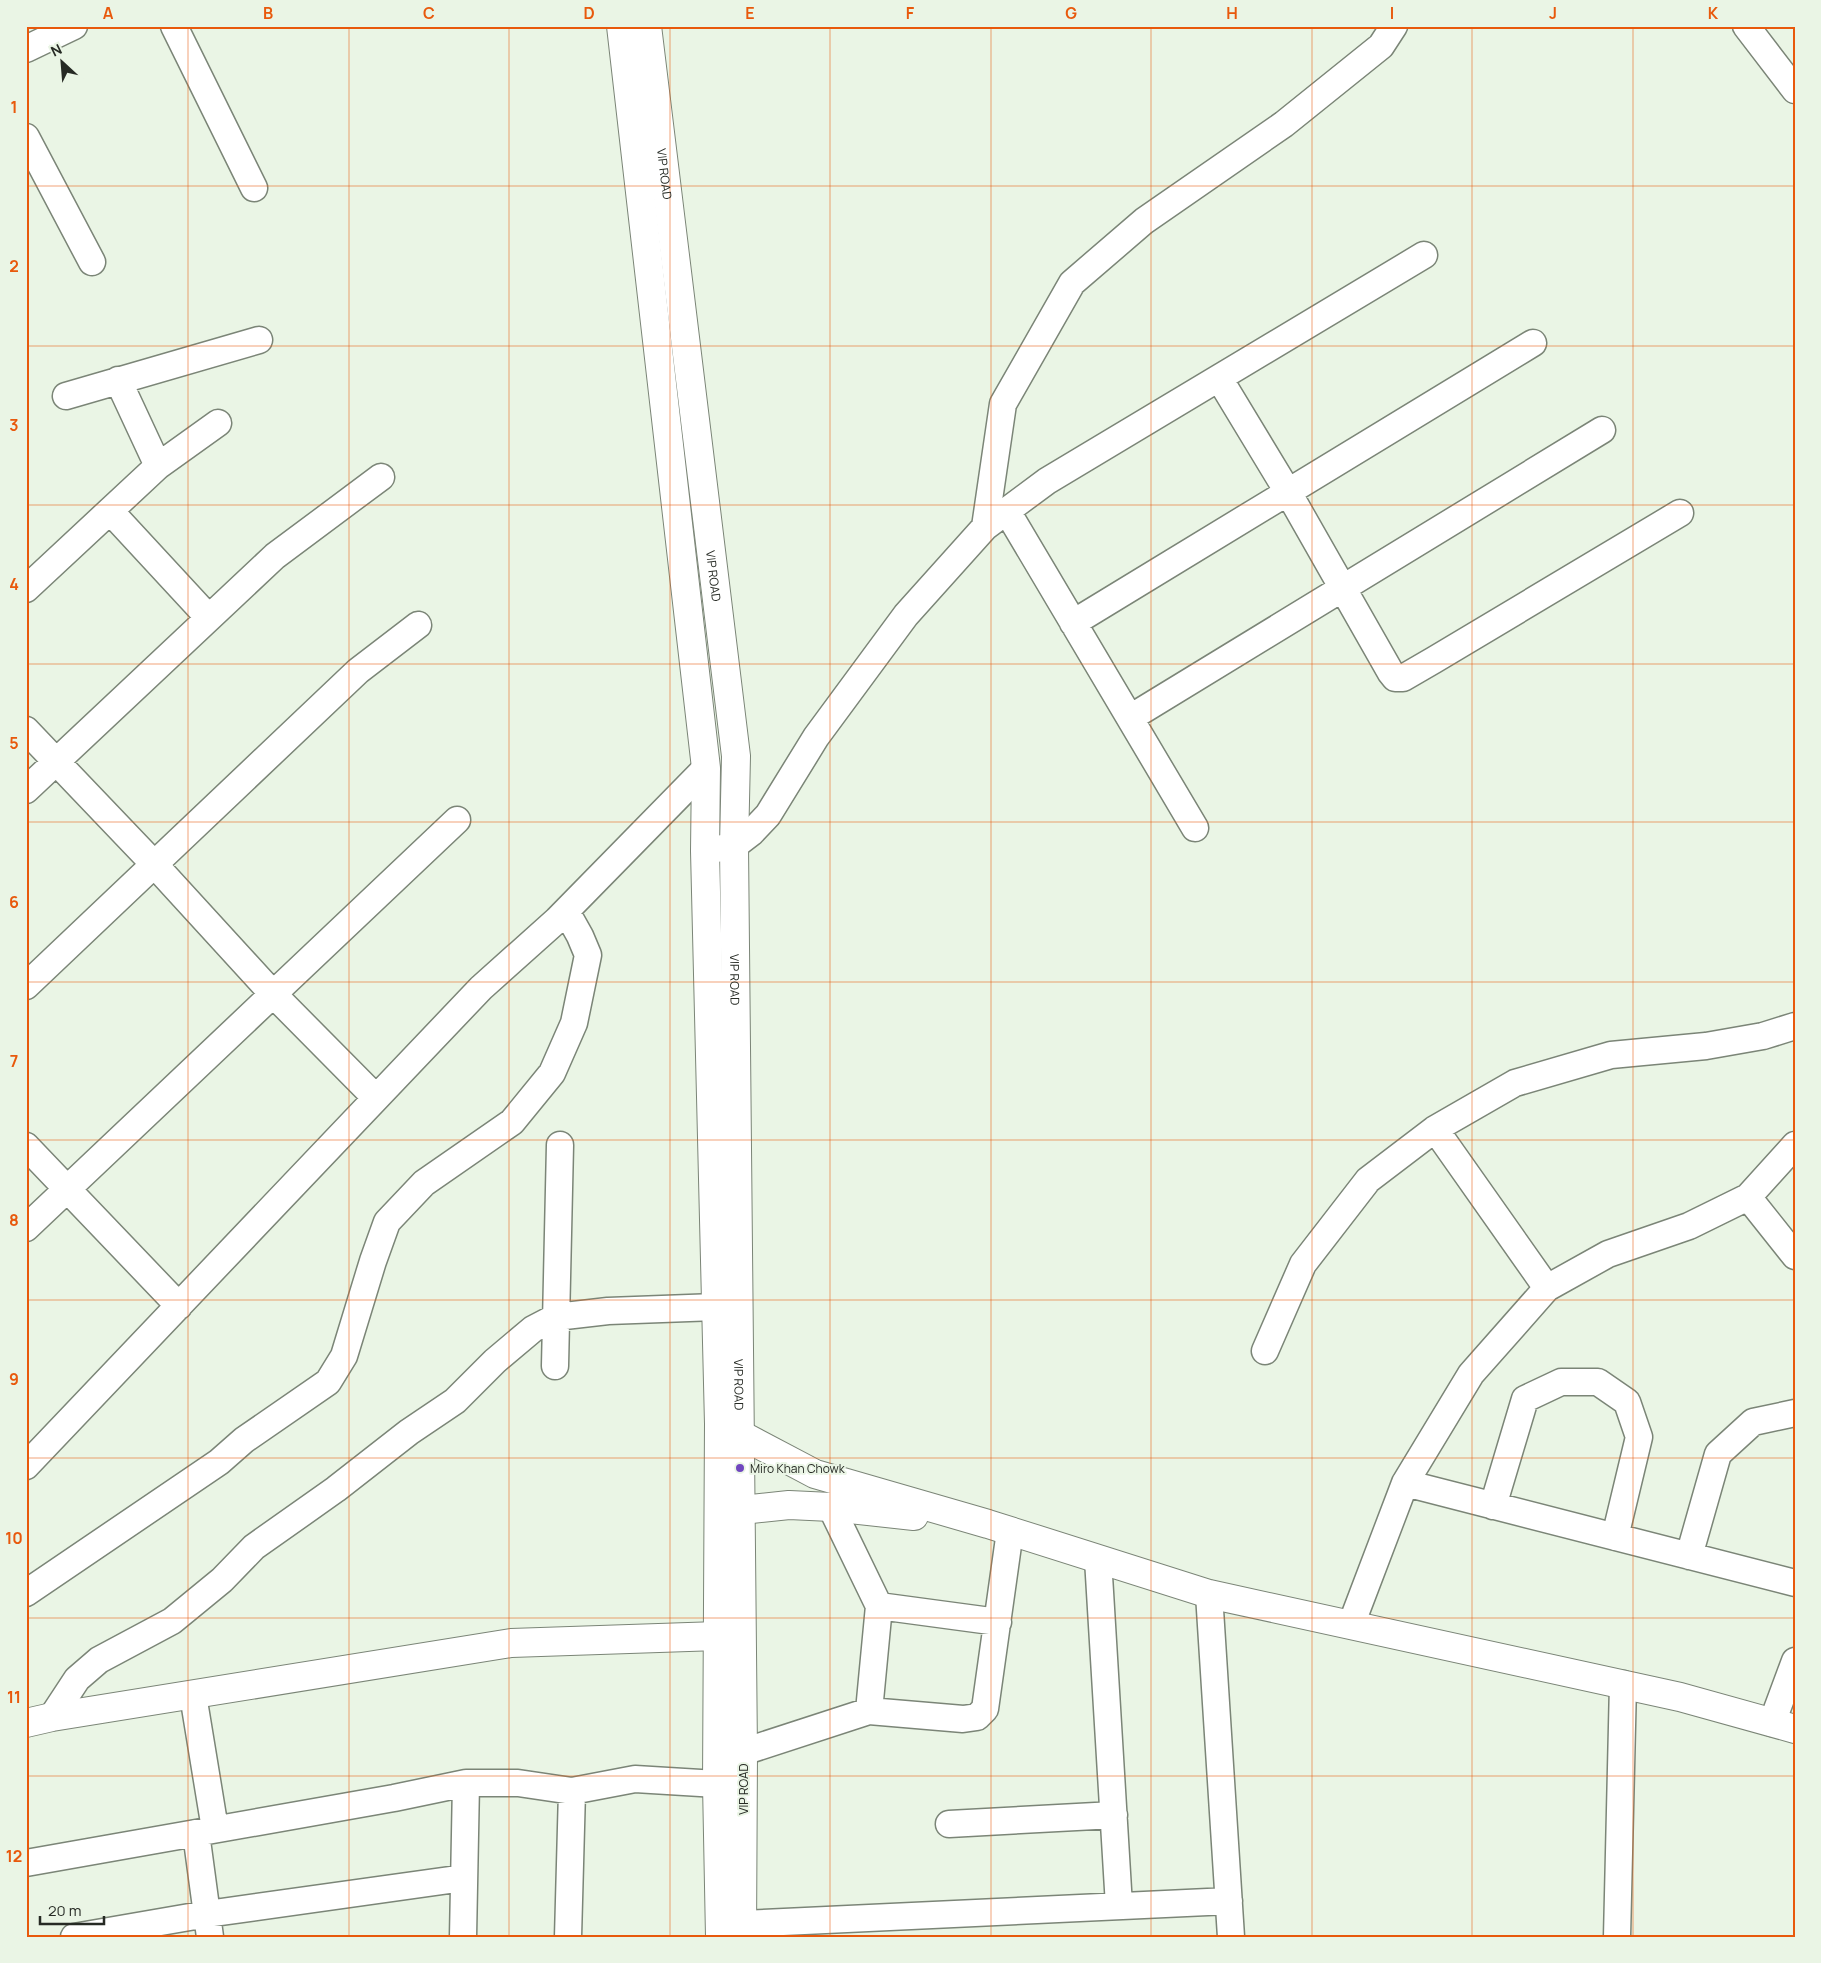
<svg xmlns="http://www.w3.org/2000/svg" width="1821" height="1963" font-family="Manrope,sans-serif">
<style>
.lines{fill:none;stroke-linecap:round;stroke-linejoin:round}
.minor-casing{stroke:#7b8577;stroke-width:29}
.major-casing{stroke:#7b8577;stroke-width:30}
.minor{stroke:#fff;stroke-width:26}
.major{stroke:#fff;stroke-width:28}
.grid{fill:none;stroke:#e8590c;stroke-width:1;stroke-opacity:0.55}
.poi-dot{fill:#7046bf;stroke:#eaf5e5;stroke-width:2}
.labels{text-anchor:middle;dominant-baseline:central;stroke-width:4;stroke-linejoin:round;paint-order:stroke}
.street-label{font-size:12px;fill:#262a24;stroke:#eaf5e5}
.poi-label{font-size:12px;fill:#262a24;stroke:#eaf5e5;text-anchor:start}
.neatline{fill:none;stroke:#e8590c;stroke-width:2}
.grid-label{font-size:16px;text-anchor:middle;font-weight:bold;fill:#e8590c}
</style>
<rect width="100%" height="100%" fill="#eaf5e5"/>
<g class="lines">
<defs>
<path id="minor" d="M174 26 254 188
M1746 26 1795 90
M26 49 74 26
M26 137 92 262
M1219 378 1288 492 1391 673 1395 678H1403L1434 660 1680 513
M118 380 158 466
M66 396 259 340
M110 511 209 618
M1007 511 1195 828
M985 527 1003 404 1072 283 1144 221 1284 124 1381 46 1394 26
M26 589 158 466 218 423
M1073 623 1533 343
M1130 718 1602 430
M26 730 154 864 273 994 376 1098
M26 790 275 556 381 477
M705 851 734 846 751 833 768 815 816 737 906 615 985 527 1047 481 1424 255
M26 986 358 671 418 625
M1435 1129 1547 1288
M26 1146 179 1306
M1748 1197 1795 1256
M26 1228 457 820
M1265 1351 1303 1264 1368 1180 1435 1129 1515 1083 1611 1055 1706 1046 1763 1036 1795 1026
M555 1366 560 1145
M26 1466 481 988 557 920 706 768
M1405 1483 1795 1583
M1493 1506 1525 1399 1561 1382H1598L1627 1402 1639 1437 1615 1537
M831 1507 879 1606 869 1711
M1689 1556 1718 1454 1753 1422 1795 1413
M1098 1559 1119 1906
M26 1593 219 1462 244 1440 328 1382 344 1356 373 1261 387 1222 424 1183 512 1122 552 1073 574 1023 588 955 580 936 566 911
M1209 1594 1231 1937
M879 1606 998 1622
M1351 1625 1405 1483 1471 1374 1547 1288 1608 1254 1689 1226 1748 1197 1795 1145
M193 1695 215 1829
M52 1717 77 1679 99 1660 172 1621 222 1580 254 1547 336 1489 409 1432 455 1401 495 1361 533 1329 556 1317 608 1311 716 1307
M1772 1723 1795 1661
M743 1752 869 1711 963 1719 977 1717 985 1709 1010 1531
M949 1824 1114 1815
M196 1833 210 1937
M26 1863 394 1798 466 1783H518L572 1791 635 1779 717 1784
M742 1924 1229 1901
M74 1937 207 1914 464 1878
M463 1937 466 1783
M568 1937 572 1791
M1617 1937 1623 1684"/>
<g id="major">
<path d="M621 26 706 768 705 851 719 1424 717 1784 720 1937"/>
<path id="s1" d="M647 26 736 756 734 846 743 1752 742 1937"/>
<path d="M726 1427 815 1474 988 1524 1209 1594 1680 1697 1795 1729"/>
<path d="M723 1512 789 1505 831 1507 914 1516"/>
<path d="M26 1723 52 1717 511 1643 718 1636 735 1637"/>
</g>
</defs>
<use href="#minor" class="minor-casing"/>
<use href="#major" class="major-casing"/>
<use href="#minor" class="minor"/>
<use href="#major" class="major"/>
</g>
<path class="grid" d="M188 26V1937M349 26V1937M509 26V1937M670 26V1937M830 26V1937M991 26V1937M1151 26V1937M1312 26V1937M1472 26V1937M1633 26V1937M26 186H1795M26 346H1795M26 505H1795M26 664H1795M26 822H1795M26 982H1795M26 1140H1795M26 1300H1795M26 1458H1795M26 1618H1795M26 1776H1795"/>
<circle class="poi-dot" cx="740" cy="1468" r="5"/>
<g class="labels">
<g class="street-label">
<text stroke="none"><textPath href="#s1" startOffset="149">VIP ROAD</textPath></text>
<text stroke="none"><textPath href="#s1" startOffset="554">VIP ROAD</textPath></text>
<text stroke="none"><textPath href="#s1" startOffset="959">VIP ROAD</textPath></text>
<text stroke="none"><textPath href="#s1" startOffset="1364">VIP ROAD</textPath></text>
<text transform="translate(743 1789) rotate(-90)">VIP ROAD</text>
</g>
<g class="poi-label">
<text x="750" y="1468">Miro Khan Chowk</text>
</g>
</g>
<rect width="1821" height="1963" fill="none" stroke="#eaf5e5" stroke-width="55"/>
<g transform="translate(62 62) rotate(334)" stroke="#eaf5e5" stroke-width="4" paint-order="stroke">
<path d="M0-4L9 19L0 12L-9 19Z" fill="#262a24"/>
<text y="-8" font-size="14" font-weight="bold" text-anchor="middle" fill="#262a24">N</text>
</g>
<path d="M40 1916v8h64v-8" fill="none" stroke="#262a24" stroke-width="2.5"/>
<text x="48" y="1916" font-size="15" fill="#262a24" stroke="#eaf5e5" stroke-width="4" paint-order="stroke">20 m</text>
<rect x="28" y="28" width="1766" height="1908" class="neatline"/>
<g class="grid-label">
<text x="108" y="19">A</text>
<text x="268" y="19">B</text>
<text x="429" y="19">C</text>
<text x="589" y="19">D</text>
<text x="750" y="19">E</text>
<text x="910" y="19">F</text>
<text x="1071" y="19">G</text>
<text x="1232" y="19">H</text>
<text x="1392" y="19">I</text>
<text x="1553" y="19">J</text>
<text x="1713" y="19">K</text>
<text x="14" y="113">1</text>
<text x="14" y="272">2</text>
<text x="14" y="431">3</text>
<text x="14" y="590">4</text>
<text x="14" y="749">5</text>
<text x="14" y="908">6</text>
<text x="14" y="1067">7</text>
<text x="14" y="1226">8</text>
<text x="14" y="1385">9</text>
<text x="14" y="1544">10</text>
<text x="14" y="1703">11</text>
<text x="14" y="1862">12</text>
</g>
</svg>
